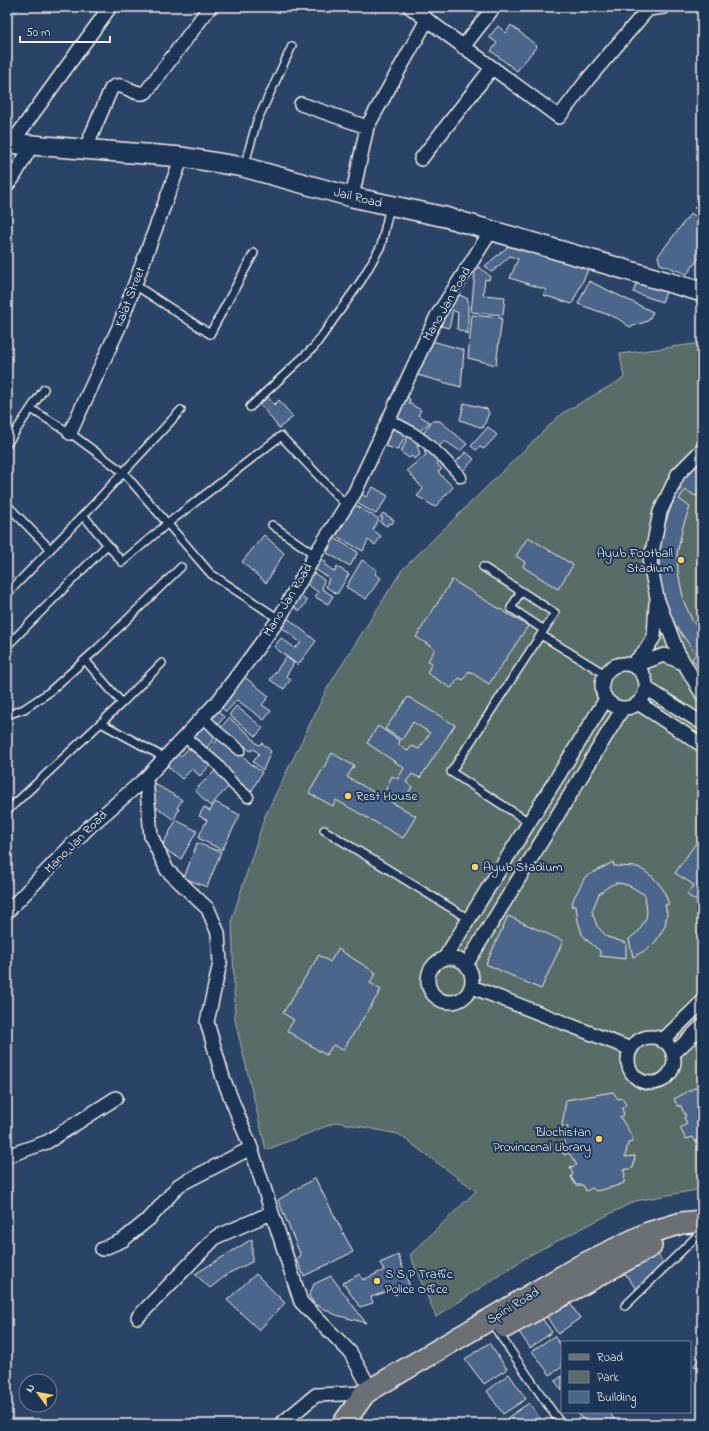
<svg xmlns="http://www.w3.org/2000/svg" width="709" height="1431" font-family="'Indie Flower',sans-serif">
<style>
.green{fill:#596d68;stroke:#a6afa8}
.lines{fill:none;stroke-linecap:round;stroke-linejoin:round}
.canal{stroke:#456d8c;stroke-width:13}
.building{fill:#4c658b;stroke:#f4f1e8}
.service-casing{stroke:#f4f1e8;stroke-width:10}
.pedestrian-casing{stroke:#f4f1e8;stroke-width:13}
.minor-casing{stroke:#f4f1e8;stroke-width:16}
.secondary-casing{stroke:#f4f1e8;stroke-width:22}
.primary-casing{stroke:#f4f1e8;stroke-width:24}
.service{stroke:#1d3557;stroke-width:7}
.pedestrian{stroke:#1d3557;stroke-width:10}
.minor{stroke:#1d3557;stroke-width:13}
.secondary{stroke:#1d3557;stroke-width:19}
.primary{stroke:#6c6f75;stroke-width:21}
.poi-dot{fill:#ffd166;stroke:#1d3557;stroke-width:1.5}
.labels{text-anchor:middle;dominant-baseline:central;stroke-width:4;stroke-linejoin:round;paint-order:stroke}
.street-label{font-size:13px;fill:#f4f1e8;stroke:#1d3557}
.poi-label{font-size:13px;fill:#f4f1e8;stroke:#1d3557;text-anchor:start}
</style>
<rect width="100%" height="100%" fill="#2b4367"/>
<filter id="ink" filterUnits="userSpaceOnUse"><feTurbulence type="fractalNoise" baseFrequency=".025" numOctaves="2"/><feDisplacementMap in="SourceGraphic" scale="8" xChannelSelector="R" yChannelSelector="G"/><feConvolveMatrix kernelMatrix="1 2 1 2 8 2 1 2 1" color-interpolation-filters="sRGB"/></filter>
<g filter="url(#ink)">
<path class="green" d="M702 343V1189L635 1201 530 1255 436 1317 410 1255 476 1191 398 1134 337 1122 266 1150 235 1020 232 919 265 816 328 687 402 570 561 414 624 378 620 354Z"/>
<g class="lines">
<path class="canal" d="M7 12 14 7"/>
</g>
<path class="building" d="M511 25 537 46 517 71 491 51 497 43 489 37 498 26 506 33Z
M702 198V213L694 208Z
M691 213 702 221V254L687 274 660 264 658 256Z
M511 244 589 268 572 304 543 295 547 290 510 278 518 259 510 256 492 272 485 266Z
M479 267 490 276 489 280 485 279 483 295 505 297 503 315 471 312 475 272Z
M638 280 668 287 662 302 633 292Z
M589 281 624 298 653 312 648 321 630 327 617 318 578 304Z
M456 293 468 299V334L457 329 458 313 453 310 449 328 441 326 444 310Z
M472 315 502 318 496 365 468 358Z
M432 341 464 350 461 387 417 375Z
M404 395 410 399 409 403 421 410 418 415 430 422 419 432 394 420Z
M268 397 274 405 279 400 293 417 279 428 260 404Z
M464 403 487 409 489 413 483 428 460 420Z
M432 421H440L467 444 460 451 445 441 437 448 422 435Z
M391 424 407 432 398 450 382 445Z
M488 427 497 435 484 449 480 447 476 450 471 446Z
M409 433 419 442 417 445 420 455 414 459 412 456 409 458 401 452Z
M431 447 439 461 437 464 442 469 438 472 453 487 435 507 417 496 423 489 407 470 426 455 424 451Z
M466 452 474 459 463 471 455 463Z
M702 459V490L696 496 685 490 679 499 690 507 683 526 677 554 678 572 684 602 692 620 702 635V661L697 665 692 659 696 654 676 626 666 605 660 581 659 553 661 537 669 512 674 500 681 488 677 486 683 477Z
M373 487 388 496 376 514 355 502 360 493 366 497Z
M355 505 379 519 373 530 381 536 375 545 368 540 363 551 336 536Z
M383 513 394 520 392 524 389 523 387 526 380 522 383 518 380 517Z
M264 535 284 553 266 583 242 562Z
M528 537 573 565 558 589 523 567 525 562 516 556Z
M334 538 358 552 350 566 327 553Z
M319 558 326 562 325 565 335 572 337 567 349 574 337 594 326 587 329 578 313 568Z
M362 560 377 570 375 574 381 578 366 599 346 587Z
M311 571 324 580 322 589 333 596 328 604 315 597 318 592 304 582Z
M452 580 528 626 489 684 469 671 463 680 459 678 451 688 427 673 432 663 428 661 435 649 416 637Z
M300 596 307 601 300 611 293 606Z
M285 616 316 641 298 665 274 647 281 638 295 648 301 643 279 625Z
M286 657 294 663 286 676 291 679 284 689 270 680Z
M242 675 269 696 262 705 271 711 264 720 237 700 226 712 222 708 228 693Z
M408 697 455 725 420 778 412 774 406 782 412 787 403 801 386 789 392 776 398 779 404 768 367 743 378 726 400 741 398 745 408 751 412 746 419 749 430 733 413 722 402 740 385 729Z
M236 706 263 728 256 736 229 715Z
M218 711 224 717 216 727 210 721Z
M229 718 250 735 256 743 259 745 262 743 271 751 263 770 253 762 259 754 254 749 250 751 244 745 241 747 219 730Z
M203 721 217 735 205 750 189 737Z
M219 737 237 750 252 765 262 772 250 794 238 784 208 752Z
M192 745 213 762 200 776 192 769 182 779 164 763 174 752 181 756Z
M332 753 354 766 347 777 416 816 403 838 336 800 333 806 309 793Z
M216 770 230 785 210 806 195 790Z
M152 782 182 800 177 808 179 809 174 820 152 804Z
M215 802 240 815 222 850 198 838 207 820 199 816 204 807 210 811Z
M176 820 197 831 181 859 161 848Z
M197 843 221 852 207 887 184 878Z
M696 843 702 847V904L687 895 694 885 675 873Z
M613 862 614 866 638 867 653 877 663 889 669 904 665 905 667 913 665 926 656 941 648 949 633 957 629 939 639 931 646 918 647 912 645 895 632 887 624 884 616 883 609 886 599 894 592 911 594 918 597 926 607 937 626 943V959L600 956V951L587 940 582 934 578 921 576 906H571L574 898 585 877Z
M508 916 563 941 541 989 486 964Z
M338 949 376 973 370 983 381 990 343 1050 333 1045 326 1055 287 1031 294 1020 283 1013 319 955 330 962Z
M702 1084V1148L698 1141 696 1142 693 1137 686 1139 680 1128 687 1124 684 1117 686 1116 680 1105 678 1107 674 1099Z
M613 1092 618 1099 622 1098 626 1105 622 1108 624 1115 620 1117 632 1136V1142L628 1143 625 1157 635 1156 633 1168 623 1170 625 1174 624 1183 613 1187 596 1191 592 1188 586 1191 583 1185H576L571 1177 573 1174 570 1167 577 1165 569 1153 564 1155 562 1150 568 1127 562 1126 566 1100Z
M315 1178 353 1252 304 1276 296 1259 301 1256 278 1200Z
M252 1239V1262L229 1273 210 1288 195 1274Z
M654 1249 664 1264 636 1289 621 1268Z
M398 1255 410 1287 395 1295 392 1290 371 1297 373 1303 360 1307 343 1283 360 1274 363 1280 384 1270 380 1263Z
M702 1269V1284L694 1274Z
M256 1274 285 1303 259 1330 227 1300Z
M331 1276 366 1323 336 1315 314 1304 309 1296 314 1284Z
M567 1299 580 1318 558 1334 545 1314Z
M538 1313 552 1332 530 1348 517 1329Z
M554 1336 562 1347V1367L550 1375 532 1351Z
M489 1343 507 1369 484 1384 465 1359Z
M702 1353V1369L694 1366Z
M509 1374 526 1399 503 1414 487 1391Z
M562 1376V1391L555 1381Z
M529 1403 544 1424H512L507 1418Z
M577 1412H609L615 1420 609 1424H586Z"/>
<g class="lines">
<defs>
<path id="service" d="M244 167 257 121 292 46
M135 285 210 334 254 253
M250 407 314 347 361 281 381 246 390 206
M31 409 70 433 123 472 211 574 279 619
M7 444 44 389
M7 505 50 549
M83 515 122 562 167 524 281 436 346 505
M272 525 315 555
M483 567 555 613 451 772 529 822
M521 591 511 608 544 630
M7 594 95 503 181 410
M541 635 605 674
M7 646 107 545
M85 660 122 703
M7 715 24 709 48 693 98 648 181 567
M101 723 165 758
M7 811 122 703 162 663
M324 830 469 919
M625 1306 698 1235
M497 1331 561 1424"/>
<path id="pedestrian" d="M388 420C395 423 402 426 408 430 428 441 446 460 461 477
M203 717 219 733 240 750
M185 737 217 764 234 785 248 797"/>
<path id="minor" d="M410 7 559 117 588 79 648 9 664 7
M463 47 494 7
M301 104 367 127
M11 144 110 7
M85 150 111 89C121 78 134 98 146 92L210 7
M421 159 492 68
M7 185 13 178 32 145
M352 197 367 127 427 20
M70 433 119 327 182 157
M702 450 678 474 660 512 650 563 657 598 677 651 702 694
M602 686a22 22 0 1 1 44 0a22 22 0 1 1-44 0Z
M632 665 645 651 654 637 656 603
M636 667 645 662 664 655 683 663
M646 688 702 723
M638 703 702 745
M146 778 151 836 167 870 208 909 218 933 220 963 207 1022 223 1078 251 1148 301 1302 350 1352 371 1390
M7 912 89 827 146 778 203 717 219 700 279 619 315 555 355 492 437 316 491 231
M428 980a22 22 0 1 1 44 0a22 22 0 1 1-44 0Z
M444 959 606 699
M466 965 623 708
M472 987 631 1049
M628 1060a23 23 0 1 1 46 0a23 23 0 1 1-46 0Z
M662 1041 702 1002
M673 1054 702 1026
M7 1156 47 1142 116 1098
M102 1249 123 1240 150 1218 179 1185 251 1148
M138 1317 216 1237 271 1213
M281 1424 316 1395 365 1393"/>
<path id="secondary" d="M7 143 182 157 243 167 352 197 445 217 702 292"/>
<path id="primary" d="M505 1327 651 1246
M343 1424 365 1393 580 1266 648 1233 682 1223 702 1221"/>
</defs>
<use href="#service" class="service-casing"/>
<use href="#pedestrian" class="pedestrian-casing"/>
<use href="#minor" class="minor-casing"/>
<use href="#secondary" class="secondary-casing"/>
<use href="#primary" class="primary-casing"/>
<use href="#service" class="service"/>
<use href="#pedestrian" class="pedestrian"/>
<use href="#minor" class="minor"/>
<use href="#secondary" class="secondary"/>
<use href="#primary" class="primary"/>
</g>
</g>
<g class="poi-dot">
<circle cx="681" cy="560" r="4"/>
<circle cx="348" cy="796" r="4"/>
<circle cx="475" cy="867" r="4"/>
<circle cx="599" cy="1139" r="4"/>
<circle cx="377" cy="1281" r="4"/>
</g>
<g class="labels">
<g class="street-label">
<text transform="translate(358 198) rotate(14)">Jail Road</text>
<text transform="translate(130 297) rotate(-69)">Kalat Street</text>
<text transform="translate(447 304) rotate(-60)">Mano Jan Road</text>
<text transform="translate(288 600) rotate(-59)">Mano Jan Road</text>
<text transform="translate(76 842) rotate(-45)">Mano Jan Road</text>
<text transform="translate(513 1306) rotate(-31)">Spini Road</text>
</g>
<g class="poi-label">
<text x="673" y="553" text-anchor="end">Ayub Football<tspan x="673" dy="15">Stadium</tspan></text>
<text x="356" y="796">Rest House</text>
<text x="483" y="867">Ayub Stadium</text>
<text x="591" y="1132" text-anchor="end">Blochistan<tspan x="591" dy="15">Provincenal Library</tspan></text>
<text x="385" y="1274">S S P Traffic<tspan x="385" dy="15">Police Office</tspan></text>
</g>
</g>
<rect width="709" height="1431" fill="none" stroke="#1d3557" stroke-width="24"/>
<rect x="12" y="12" width="685" height="1407" fill="none" stroke="#f4f1e8" stroke-width="1.5" filter="url(#ink)"/>
<rect x="561" y="1341" width="130" height="72" fill="#1d3557" stroke="#738091"/>
<rect x="569" y="1354" width="20" height="6" fill="#6c6f75" stroke="#738091"/>
<text x="597" y="1361" font-size="12" fill="#f4f1e8">Road</text>
<rect x="569" y="1371" width="20" height="12" fill="#596d68" stroke="#738091"/>
<text x="597" y="1381" font-size="12" fill="#f4f1e8">Park</text>
<rect x="569" y="1391" width="20" height="12" fill="#4c658b" stroke="#738091"/>
<text x="597" y="1401" font-size="12" fill="#f4f1e8">Building</text>
<g transform="translate(38 1393) rotate(302)"><circle r="19" fill="#1d3557" stroke="#738091"/>
<path d="M0-3L7 15L0 10L-7 15Z" fill="#ffd166"/>
<text y="-6" font-size="11" font-weight="bold" text-anchor="middle" fill="#f4f1e8">N</text>
</g>
<path d="M20 36v6h90v-6" fill="none" stroke="#f4f1e8" stroke-width="2"/>
<text x="26" y="36" font-size="12" fill="#f4f1e8" stroke="#1d3557" stroke-width="3" paint-order="stroke">50 m</text>
</svg>
